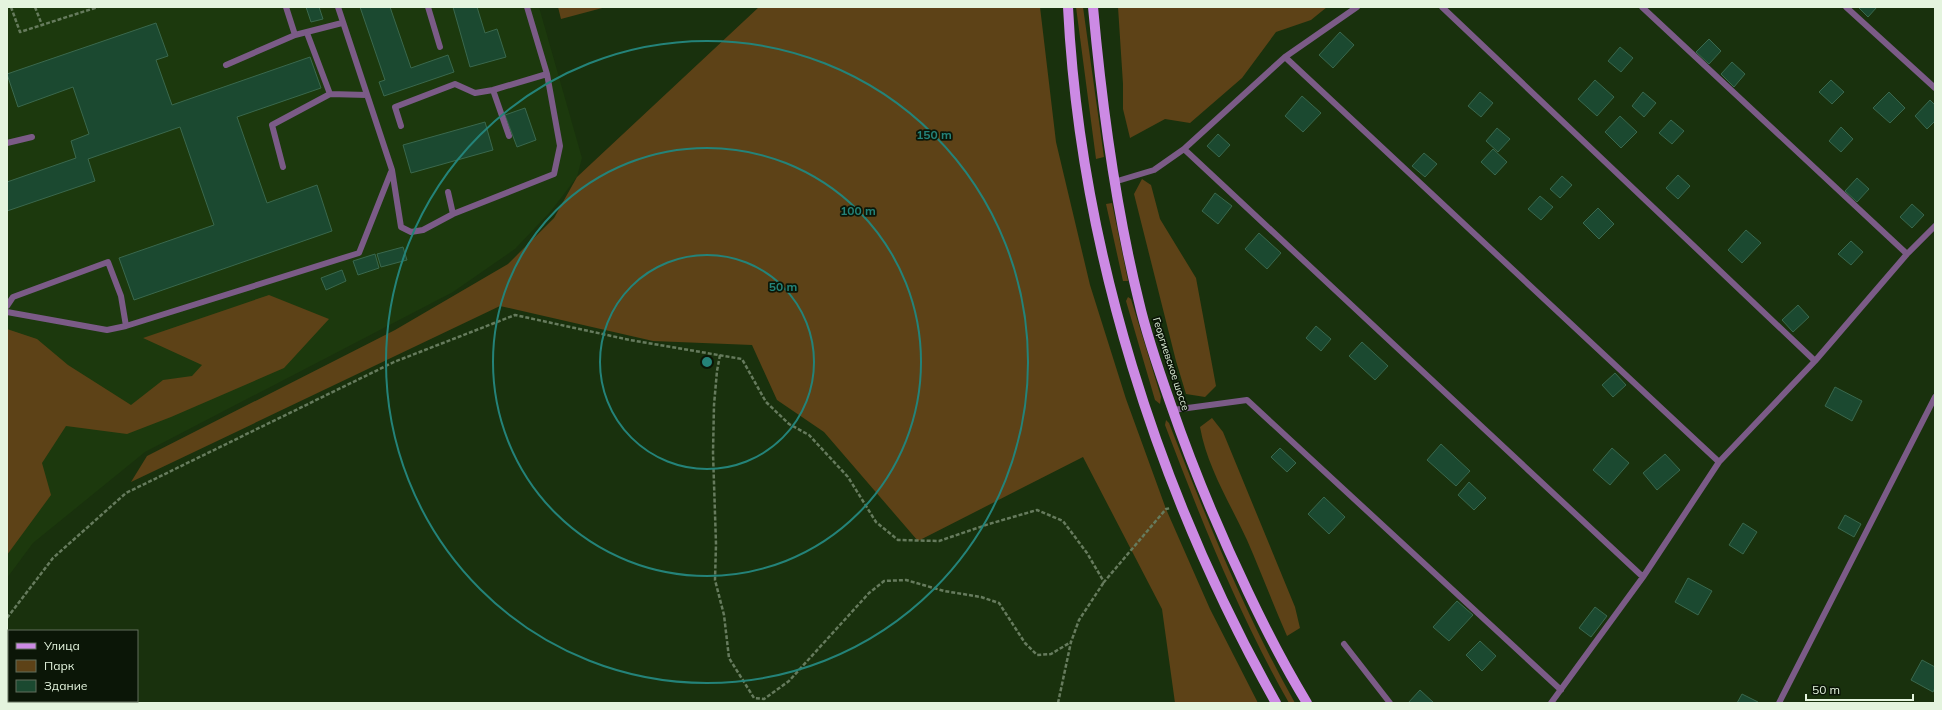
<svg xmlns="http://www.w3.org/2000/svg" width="1942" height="710" font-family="Mulish,sans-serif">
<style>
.built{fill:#1c390d}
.green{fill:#5d4217}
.building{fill:#1b4930;stroke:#3a684d}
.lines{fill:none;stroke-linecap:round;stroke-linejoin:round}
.path{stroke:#667b5d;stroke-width:2.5;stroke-dasharray:4 2;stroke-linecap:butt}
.service{stroke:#7b5b87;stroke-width:6}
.primary{stroke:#cc8ae4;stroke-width:10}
.ring{fill:none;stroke:#248379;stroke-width:2}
.labels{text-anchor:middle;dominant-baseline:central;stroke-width:3.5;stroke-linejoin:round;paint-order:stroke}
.street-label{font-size:10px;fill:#e4f4de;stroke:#0b1607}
.centre{fill:#248379;stroke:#0b1607;stroke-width:2}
.ring-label{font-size:12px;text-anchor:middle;font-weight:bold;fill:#248379;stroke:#0b1607;stroke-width:3.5;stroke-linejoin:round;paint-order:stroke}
</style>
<rect width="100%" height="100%" fill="#19310d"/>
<path class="built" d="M7 7H539L582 158 577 177 551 211 515 249 453 292 145 452 33 543 7 578Z"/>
<path class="green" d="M558 7H606L561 19Z
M759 7H1040L1056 142 1090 285 1126 399 1166 509 1210 609 1258 703H1175L1162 609 1083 457 918 541 824 432 777 400 752 345 653 341 500 306 131 482 147 456 395 330 508 264 554 218 577 177Z
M1076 7H1083L1104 157 1096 159Z
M1118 7H1327L1311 20 1276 32 1242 78 1190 123 1165 119 1130 138 1123 109V84Z
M1142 179 1151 185 1160 219 1196 278 1216 386 1205 397 1186 394 1176 361 1134 194Z
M1112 203 1128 281H1123L1106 204Z
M269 295 329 319 284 368 171 417 127 434 66 426 42 463 51 495 7 555V329L37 339 68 365 131 405 163 380 192 376 202 365 143 338Z
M1128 297 1131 299 1161 397 1160 404 1155 400 1126 301Z
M1212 418 1223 432 1295 607 1300 628 1287 636C1273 604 1261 572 1247 540 1230 503 1207 467 1200 427Z
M1166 420 1169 423C1206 518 1245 614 1295 703H1289C1239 615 1201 520 1165 425Z"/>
<path class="building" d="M306 7H319L323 19 311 22Z
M360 7H390L411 68 448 55 454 72 384 96 379 82 385 80Z
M453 7H477L485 33 497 29 506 57 470 67Z
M1858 7H1877L1868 17Z
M156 23 168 56 156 60 172 105 310 57 321 88 237 117 267 203 317 185 332 231 134 300 119 258 214 225 180 127 88 159 95 181 7 211V182L76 158 71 141 89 134 73 87 18 107 7 74Z
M1340 32 1354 45 1333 68 1319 55Z
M1709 39 1721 51 1709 64 1696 52Z
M1620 47 1633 58 1621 72 1608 61Z
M1732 62 1745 74 1734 87 1721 74Z
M1595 80 1614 97 1597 116 1578 99Z
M1831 80 1844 92 1832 104 1819 92Z
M1480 92 1493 103 1481 117 1468 106Z
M1643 92 1656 103 1644 117 1632 106Z
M1889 92 1905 108 1890 123 1873 108Z
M1302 96 1321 113 1303 132 1285 116Z
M1930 100 1935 105V121L1927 129 1915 116Z
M525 108 536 140 517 147 505 115Z
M1620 116 1637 132 1621 148 1605 132Z
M1671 120 1684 131 1672 144 1659 133Z
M485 122 493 150 411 173 403 145Z
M1841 127 1853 139 1841 152 1829 141Z
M1497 128 1510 139 1498 152 1486 141Z
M1218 134 1230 145 1219 157 1207 146Z
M1493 149 1507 162 1495 175 1481 162Z
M1424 153 1437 164 1425 177 1412 166Z
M1678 175 1690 186 1678 199 1666 188Z
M1562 176 1572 185 1560 198 1550 189Z
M1857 178 1869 189 1857 202 1845 191Z
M1215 193 1232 206 1218 224 1202 211Z
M1540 196 1553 207 1541 220 1528 209Z
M1912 204 1924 215 1912 228 1900 217Z
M1598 208 1614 224 1599 239 1583 223Z
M1746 230 1761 243 1742 263 1728 250Z
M1259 233 1281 253 1267 269 1245 249Z
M1851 241 1863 252 1851 265 1838 254Z
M403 247 407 260 381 267 377 254Z
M375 254 379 268 358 275 353 261Z
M342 270 346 281 326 290 321 278Z
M1798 305 1809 317 1793 332 1782 320Z
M1316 326 1331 339 1321 351 1306 338Z
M1362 342 1388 366 1375 380 1349 356Z
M1615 373 1626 385 1613 397 1602 385Z
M1835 387 1862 401 1852 421 1825 406Z
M1441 444 1470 471 1456 486 1427 460Z
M1280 448 1296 463 1287 472 1271 457Z
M1612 448 1629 463 1610 485 1593 470Z
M1665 454 1680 470 1657 490 1643 473Z
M1469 482 1486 498 1474 510 1458 495Z
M1324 497 1345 517 1329 534 1308 514Z
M1845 515 1861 524 1854 537 1838 528Z
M1743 523 1757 532 1743 554 1729 545Z
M1688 578 1712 591 1698 615 1675 602Z
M1457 601 1473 615 1449 641 1433 627Z
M1595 607 1607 616 1591 637 1579 628Z
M1480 641 1496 656 1482 671 1466 655Z
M1922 660 1935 667V688L1933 692 1911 680Z
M1420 690 1434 703H1408Z
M1742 694 1758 702 1757 703H1737Z"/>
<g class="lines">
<path class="path" d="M11 7 20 32 98 7
M35 7 42 25
M720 355 717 371 714 405 713 453 716 544 715 580 724 615 729 658 754 698 764 699 789 681 869 593 884 581 906 580 944 591 981 597 999 603 1025 643 1037 655 1051 654 1071 642
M7 618 53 558 126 493 394 362 515 315 630 340 742 359 766 402 789 424 809 435 848 477 876 522 898 540 939 541 989 524 1037 510 1063 521 1087 553 1104 582 1166 509 1171 508
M1058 703 1071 642 1079 620 1104 582"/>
<path class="service" d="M286 7 295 35
M338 7 392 170 401 227 411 232 423 230 453 214 554 174 560 146 547 74 527 7
M428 7 440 47
M1442 7 1815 361
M1642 7 1907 254
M1846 7 1935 88
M307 33 330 94
M1285 57 1719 462
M226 65 295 35 342 23
M493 90 509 136
M401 126 395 107 455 84 475 93 493 90 547 74
M7 143 32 137
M1184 149 1643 577
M283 167 272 125 330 94 367 95
M1114 182 1154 170 1184 149 1285 57 1357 7
M448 192 453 214
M7 306 13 297 108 262 121 296 126 326
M7 312 107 330 126 326 359 253 391 172
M1173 410 1247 400 1561 690
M1344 644 1390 703
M1551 703 1643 577 1719 462 1815 361 1907 254 1935 226
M1779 703 1935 397"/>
<path class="primary" d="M1068 7C1080 248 1158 493 1276 703
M1093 7C1102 107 1115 205 1139 302 1147 337 1159 371 1171 405 1193 469 1219 531 1248 592 1266 630 1285 667 1307 703"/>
</g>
<g class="ring">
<circle cx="707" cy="362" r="107"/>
<circle cx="707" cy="362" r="214"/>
<circle cx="707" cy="362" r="321"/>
</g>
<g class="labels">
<g class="street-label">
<text transform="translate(1171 364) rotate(72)">Георгиевское шоссе</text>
</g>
</g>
<circle cx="707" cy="362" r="6" class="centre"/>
<g class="ring-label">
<text x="934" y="139">150 m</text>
<text x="858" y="215">100 m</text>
<text x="783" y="291">50 m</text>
</g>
<rect width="1942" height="710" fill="none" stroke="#e4f4de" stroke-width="16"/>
<rect x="8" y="630" width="130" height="72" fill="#0b1607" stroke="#626f5d"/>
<rect x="16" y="643" width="20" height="6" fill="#cc8ae4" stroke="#626f5d"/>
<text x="44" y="650" font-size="12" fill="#e4f4de">Улица</text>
<rect x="16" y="660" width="20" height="12" fill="#5d4217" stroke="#626f5d"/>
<text x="44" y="670" font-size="12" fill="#e4f4de">Парк</text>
<rect x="16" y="680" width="20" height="12" fill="#1b4930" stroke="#626f5d"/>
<text x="44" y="690" font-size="12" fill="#e4f4de">Здание</text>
<path d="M1806 694v6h107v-6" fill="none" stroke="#e4f4de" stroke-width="2"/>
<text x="1812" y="694" font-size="12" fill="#e4f4de" stroke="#0b1607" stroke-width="3" paint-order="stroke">50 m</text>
</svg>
